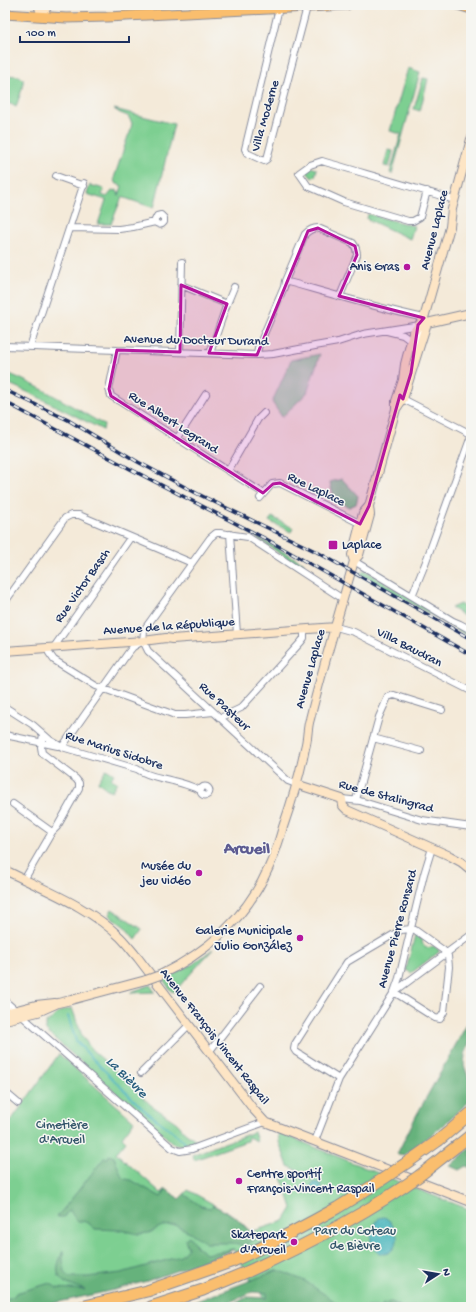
<svg xmlns="http://www.w3.org/2000/svg" width="476" height="1312" font-family="'Gochi Hand',sans-serif">
<style>
.green{fill:#7dcf91;stroke:#4c7f78}
.forest{fill:#66b27b;stroke:#40706c}
.water{fill:#43b3ba;stroke:#2f718c}
.lines{fill:none;stroke-linecap:round;stroke-linejoin:round}
.stream{stroke:#43b3ba;stroke-width:2}
.street-casing{stroke:#888c9c;stroke-width:8}
.secondary-casing{stroke:#888c9c;stroke-width:10}
.primary-casing{stroke:#888c9c;stroke-width:11}
.highway-casing{stroke:#888c9c;stroke-width:13}
.street{stroke:#fff;stroke-width:6}
.secondary{stroke:#fde5c5;stroke-width:8}
.primary{stroke:#fabe6e;stroke-width:9}
.highway{stroke:#fabe6e;stroke-width:11}
.rail-casing{stroke:#1b2f5e;stroke-width:3.5}
.rail{stroke:#f6f6f2;stroke-width:2;stroke-dasharray:6;stroke-linecap:butt}
.secondary-bridge-casing{stroke:#888c9c;stroke-width:10;stroke-linecap:butt}
.highway-bridge-casing{stroke:#888c9c;stroke-width:13;stroke-linecap:butt}
.secondary-bridge{stroke:#fde5c5;stroke-width:8}
.highway-bridge{stroke:#fabe6e;stroke-width:11}
.marked{fill:#b5179e;fill-opacity:0.2;stroke:#b5179e;stroke-width:3;stroke-linejoin:round}
.poi-dot{fill:#b5179e;stroke:#f6f6f2;stroke-width:1.5}
.labels{text-anchor:middle;dominant-baseline:central;stroke-width:3;stroke-linejoin:round;paint-order:stroke}
.street-label{font-size:13px;fill:#1b2f5e;stroke:#f6f6f2}
.poi-label{font-size:13px;fill:#1b2f5e;stroke:#f6f6f2;text-anchor:end}
.park-label{font-size:13px;fill:#34576b;stroke:#f6f6f2}
.water-label{font-size:14px;font-style:italic;fill:#295d7e;stroke:#f6f6f2}
.district-label{font-size:17px;font-weight:bold;fill:#5c5b91;stroke:#f6f6f2}
</style>
<rect width="100%" height="100%" fill="#f6f6f2"/>
<filter id="ink" filterUnits="userSpaceOnUse"><feTurbulence type="fractalNoise" baseFrequency=".025" numOctaves="2"/><feDisplacementMap in="SourceGraphic" scale="8" xChannelSelector="R" yChannelSelector="G"/><feConvolveMatrix kernelMatrix="1 2 1 2 8 2 1 2 1" color-interpolation-filters="sRGB"/></filter>
<filter id="wash" filterUnits="userSpaceOnUse"><feTurbulence type="fractalNoise" baseFrequency=".012" numOctaves="4" result="noise"/><feDisplacementMap in="SourceGraphic" scale="16" xChannelSelector="R" yChannelSelector="G"/><feGaussianBlur stdDeviation="0.9" result="paint"/><feColorMatrix in="noise" values="0 0 0 0 0 0 0 0 0 0 0 0 0 0 0 0 0 1.4 0 .05"/><feComposite in="paint" operator="in"/></filter>
<g filter="url(#wash)">
<rect width="100%" height="100%" fill="#f4ead9"/>
<path class="green" d="M408 68 420 72 392 174 390 173 401 134 390 131Z
M5 75 19 76 23 79V86L16 107 11 104 5 103Z
M423 78 428 79 420 111 414 109Z
M114 109 174 124 154 208 122 197 111 224H98L106 200 87 194 90 185 104 189 102 195 107 197 112 191 117 190V192L119 193 118 195 119 196 122 186 115 183 114 178 128 136 130 133 132 123 128 116 120 113Z
M388 150 393 151 389 167 384 166Z
M310 167 317 169 315 176 312 178 305 170Z
M368 214 414 226 410 239 367 219Z
M320 354 307 393 282 417 272 402 291 360Z
M5 372C40 386 72 406 104 425L103 430 34 395 5 382Z
M342 479 358 496 356 504 349 507C335 500 333 498 330 482Z
M272 517 293 528 291 532 269 521Z
M251 534 304 563 301 568Z
M365 570 470 635V637L360 574Z
M460 604 465 608 471 606V611L468 612 471 614V620L451 608Z
M106 769 114 774 111 779 117 782 111 792 98 782Z
M112 909 142 929 135 939 125 927 109 915Z
M416 934 423 939 422 943 425 946 429 948 434 946 439 950V952L411 973 406 970 415 935Z
M213 949 174 992 171 991 163 979 193 964Z
M150 985 155 992 131 993V992Z
M72 1008 82 1036 92 1050 113 1068 151 1105 177 1123 185 1132 196 1140 181 1146 174 1144 46 1031 45 1025 46 1022C52 1021 54 1015 59 1012 63 1010 68 1009 72 1008Z
M59 1054 134 1121 122 1137 126 1141 116 1153 161 1193 166 1189 179 1199 188 1190 213 1204V1205L236 1217 251 1232 284 1221 292 1208 282 1178 299 1171 288 1166 279 1142 278 1132 429 1194 471 1210V1307H272L252 1281 233 1249 145 1277 5 1307V1129Z
M254 1132 257 1141 248 1137 247 1141 194 1160 192 1155Z"/>
<path class="forest" d="M471 1017V1036L465 1055 464 1065 471 1085V1100L434 1133 409 1152 405 1155 397 1154 416 1116Z
M471 1147V1168L466 1166 459 1170 450 1166Z
M109 1155 114 1157 121 1175 125 1179 131 1180 161 1197 166 1189 179 1199 184 1194 201 1206 210 1208 213 1205 236 1217 244 1226 259 1238 242 1246 239 1244 233 1243H206L190 1232 175 1225 162 1226 149 1233 138 1234 120 1230 95 1229C89 1223 86 1221 78 1221L74 1217 69 1209 64 1217H57L105 1157 107 1159Z
M189 1236 198 1248 206 1254 234 1249 229 1252 147 1281 114 1290 36 1307H5V1299L13 1297 16 1293 50 1283 57 1288 85 1290C81 1288 77 1287 72 1286 53 1279 56 1267 63 1251 63 1260 62 1271 69 1277H87L121 1273 181 1256 188 1248 185 1239Z
M278 1270 305 1281 343 1307H229L247 1297 267 1298V1293L252 1292 219 1307H181Z
M391 1302 401 1307H380L383 1304Z"/>
<path class="water" d="M310.5 1188a5.5 5.5 0 1 1 11 0a5.5 5.5 0 1 1-11 0Z
M384 1217C392 1221 393 1226 396 1234 398 1238 398 1239 396 1243 388 1267 356 1248 379 1218Z"/>
<g class="lines">
<path class="stream" d="M68 1016 76 1041 89 1055 144 1110 172 1131 185 1143"/>
</g>
</g>
<g filter="url(#ink)">
<g class="lines">
<defs>
<path id="street" d="M279 8 245 149 247 153 264 161 267 159 307 7
M56 176 84 186
M427 191 420 217 413 221H408L344 202 308 186 299 173 310 165 322 161C366 174 410 186 454 200
M70 228 119 229 133 227 155 222C158 225 161 226 164 222V218L161 215 157 216 155 220V222
M181 285 227 304 210 353
M340 296 357 255C357 250 356 247 353 243L318 228C313 228 309 230 305 234L285 281C331 294 377 308 424 318
M227 304 234 287
M387 331 403 335 411 341
M5 346 257 355 273 354 315 346 338 342 363 334 420 325
M30 347 84 183
M415 349 419 331 418 325
M117 350 109 389 111 396 263 493
M180 352 182 262
M257 355 258 348 284 287 285 281
M402 396 403 399 471 434
M177 439 206 394
M228 471 258 419 264 413
M260 498 272 484 280 483 363 525
M230 534 237 634
M354 561 453 621 460 624 471 630
M412 596 425 564 471 436
M5 602 65 518 71 515H79L192 563
M336 627 354 632 471 691
M143 641 148 651 288 781 296 784
M54 647 130 538
M47 648 49 653 54 660 96 686 175 715H185L213 712
M5 707 33 725 50 740 62 747 137 769C149 777 159 777 173 781 183 783 192 787 201 790
M220 718 241 708 301 642 304 638V629
M5 735 58 746
M373 738 421 751
M62 747 128 653 133 647 143 641 144 631 146 627 210 538 216 533H220L248 537 343 599
M200.5 791a4.5 4.5 0 1 1 9 0a4.5 4.5 0 1 1-9 0Z
M342 799 360 801 422 820 471 827
M356 800 379 717 388 697 394 695 442 710
M13 804 52 832
M24 880 52 832 57 827 79 788V783L76 779 42 753 41 747 43 734
M394 992 471 935
M5 1001 172 1148 180 1151 192 1149 265 1122
M209 1052 260 986
M141 1073 189 1025
M339 1079 296 1052 294 1049 295 1044 347 962 401 930 411 929 415 930 443 950 448 956 449 967 444 1012 440 1019 435 1018 394 992
M5 1092 18 1103
M315 1141 339 1079 394 992 399 978 424 874 432 848"/>
<path id="secondary" d="M38 5 42 16
M42 16 48 5
M396 409 403 399 427 323 471 313
M354 561 352 555 363 513 369 506 396 409V401L403 380 405 364 411 341 413 333 424 318 450 227 452 209 471 139
M5 651 143 641 166 638 172 639 336 627
M296 784 342 799 343 806 347 810 450 856 461 862 471 870
M5 870C44 890 88 906 120 937 126 943 132 951 138 958L254 1110 265 1122 471 1202
M160 975C208 952 247 917 269 867 275 854 279 841 283 827 292 801 300 775 305 748 308 739 307 728 310 719 323 666 339 614 354 561L359 555 370 515 369 506
M5 1013 36 1005 55 1003
M5 1020 38 1012 58 1003 71 1000 146 980"/>
<path id="primary" d="M458 5 471 9
M5 14 66 18 107 17 347 5"/>
<path id="highway" d="M439 1140 471 1113
M457 1146 471 1135
M81 1307 147 1291 233 1261
M151 1307 203 1290 249 1271"/>
</defs>
<use href="#street" class="street-casing"/>
<use href="#secondary" class="secondary-casing"/>
<use href="#primary" class="primary-casing"/>
<use href="#highway" class="highway-casing"/>
<use href="#street" class="street"/>
<use href="#secondary" class="secondary"/>
<use href="#primary" class="primary"/>
<use href="#highway" class="highway"/>
<defs>
<path id="rail" d="M5 390 68 420 138 462 198 494 317 552 471 639
M5 402 134 471 266 539 471 655"/>
</defs>
<use href="#rail" class="rail-casing"/>
<use href="#rail" class="rail"/>
<defs>
<path id="secondary-bridge" d="M146 980 160 975"/>
<path id="highway-bridge" d="M233 1261C268 1245 303 1227 337 1208 372 1187 406 1164 439 1140
M249 1271C308 1244 366 1214 419 1176 432 1166 444 1156 457 1146"/>
</defs>
<use href="#secondary-bridge" class="secondary-bridge-casing"/>
<use href="#highway-bridge" class="highway-bridge-casing"/>
<use href="#secondary-bridge" class="secondary-bridge"/>
<use href="#highway-bridge" class="highway-bridge"/>
</g>
</g>
<path class="marked" d="M318 228 355 246 357 255 339 296 424 318 418 325 411 373 403 399 400 395 369 506 360 524 280 483 273 484 263 493 111 396 109 389 117 350 180 352 181 285 227 304 209 353 257 355 308 231Z"/>
<g class="poi-dot">
<circle cx="407" cy="267" r="4"/>
<rect x="328" y="540" width="10" height="10" rx="2"/>
<circle cx="199" cy="873" r="4"/>
<circle cx="300" cy="938" r="4"/>
<circle cx="239" cy="1181" r="4"/>
<circle cx="294" cy="1242" r="4"/>
</g>
<g class="labels">
<g class="street-label">
<text transform="translate(266 116) rotate(-74)">Villa Moderne</text>
<text transform="translate(435 230) rotate(-76)">Avenue Laplace</text>
<text transform="translate(196 341) rotate(1)">Avenue du Docteur Durand</text>
<text transform="translate(173 423) rotate(33)">Rue Albert Legrand</text>
<text transform="translate(316 490) rotate(26)">Rue Laplace</text>
<text transform="translate(83 586) rotate(-55)">Rue Victor Basch</text>
<text transform="translate(169 627) rotate(-4)">Avenue de la République</text>
<text transform="translate(409 648) rotate(27)">Villa Baudran</text>
<text transform="translate(311 669) rotate(-74)">Avenue Laplace</text>
<text transform="translate(224 707) rotate(43)">Rue Pasteur</text>
<text transform="translate(114 751) rotate(18)">Rue Marius Sidobre</text>
<text transform="translate(386 797) rotate(15)">Rue de Stalingrad</text>
<text transform="translate(398 929) rotate(-75)">Avenue Pierre Ronsard</text>
<text transform="translate(214 1037) rotate(52)">Avenue François Vincent Raspail</text>
</g>
<g class="poi-label">
<text x="399" y="267">Anis Gras</text>
<text x="342" y="545" text-anchor="start">Laplace</text>
<text x="191" y="866">Musée du<tspan x="191" dy="15">jeu vidéo</tspan></text>
<text x="292" y="931">Galerie Municipale<tspan x="292" dy="15">Julio González</tspan></text>
<text x="247" y="1174" text-anchor="start">Centre sportif<tspan x="247" dy="15">François-Vincent Raspail</tspan></text>
<text x="286" y="1235">Skatepark<tspan x="286" dy="15">d'Arcueil</tspan></text>
</g>
<g class="park-label">
<text x="62" y="1125">Cimetière<tspan x="62" dy="15">d'Arcueil</tspan></text>
<text x="355" y="1231">Parc du Coteau<tspan x="355" dy="15">de Bièvre</tspan></text>
</g>
<g class="water-label">
<text transform="translate(126 1078) rotate(45)">La Bièvre</text>
</g>
<g class="district-label">
<text x="247" y="850">Arcueil</text>
</g>
</g>
<rect width="476" height="1312" fill="none" stroke="#f6f6f2" stroke-width="20"/>
<g transform="translate(438 1274) rotate(78)" stroke="#f6f6f2" stroke-width="3" paint-order="stroke">
<path d="M0-3L7 15L0 10L-7 15Z" fill="#1b2f5e"/>
<text y="-6" font-size="11" font-weight="bold" text-anchor="middle" fill="#1b2f5e">N</text>
</g>
<path d="M20 36v6h109v-6" fill="none" stroke="#1b2f5e" stroke-width="2"/>
<text x="26" y="36" font-size="12" fill="#1b2f5e" stroke="#f6f6f2" stroke-width="3" paint-order="stroke">100 m</text>
</svg>
